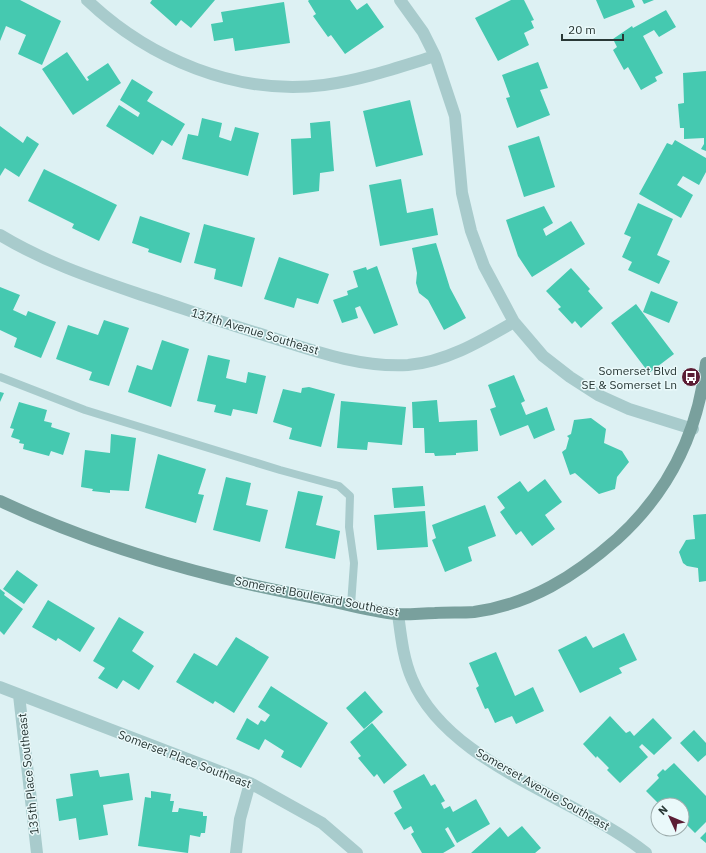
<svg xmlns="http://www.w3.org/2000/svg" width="706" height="853" font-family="'IBM Plex Sans',sans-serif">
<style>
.building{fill:#45c9b0}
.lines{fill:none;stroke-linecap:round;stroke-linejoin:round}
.lane{stroke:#a8cbcc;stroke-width:8}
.street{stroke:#a8cbcc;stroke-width:12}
.secondary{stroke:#79a09d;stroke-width:12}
.labels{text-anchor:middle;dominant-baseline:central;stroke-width:3;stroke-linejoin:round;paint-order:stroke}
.street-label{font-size:12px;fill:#293836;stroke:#eaf9fa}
.poi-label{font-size:12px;fill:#293836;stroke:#eaf9fa;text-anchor:end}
</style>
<rect width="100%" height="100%" fill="#ddf1f3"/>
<path class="building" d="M0 0H20L61 21 42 65 18 54 26 35 6 26 0 41Z
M152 0H215L191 28 181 20 176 26 150 3Z
M309 0H350L357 10 367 3 384 27 345 54 331 35 328 37 313 16 316 14 308 1Z
M511 0H524L534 20 531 21 534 28 524 33 529 45 498 61 475 18Z
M596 0H632L635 7 604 19Z
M642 0H654L644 4Z
M284 2 290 43 235 51 233 38 214 41 211 24 223 22 221 12Z
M666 10 676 27 659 37 654 30 643 36 663 73 655 77 657 81 641 90 628 67 624 70 613 50 617 47 613 39 632 26 633 28Z
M67 52 87 81 89 80 87 77 108 63 121 83 73 115 42 69Z
M538 62 548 88 540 90 550 115 517 128 506 98 510 97 502 75Z
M706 71V151L701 149 704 144V138L684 139V128H680L678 104 684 103 683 73Z
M132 79 153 92 147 101 185 124 172 146 162 140 153 155 106 126 119 105 138 117 140 113 120 100Z
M410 100 423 155 376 167 363 111Z
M202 118 222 123 219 137 231 141 235 127 259 133 248 176 182 159 188 134 198 136Z
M330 121 334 171 320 173 319 191 293 195 291 139 311 138 310 123Z
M0 126 23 143 27 136 39 144 19 177 5 168 0 176Z
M539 136 555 187 524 197 508 146Z
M675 140 706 158V172L699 185 683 176 677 185 693 195 681 218 639 194 667 143 672 145Z
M44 169 117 205 99 241 72 228 74 224 28 201Z
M401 179 407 213 433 208 438 235 380 246 369 185Z
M638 203 673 219 657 255 670 261 659 284 628 270 632 262 622 257 631 237 624 234Z
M544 206 553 223 543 229 546 236 571 221 585 244 532 277 518 256 506 220Z
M140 216 190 233 181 263 148 252 149 249 132 243Z
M204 224 255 238 242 287 214 279 216 269 194 263Z
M436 243 450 288 466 318 444 330 428 300 419 293 416 283 417 273 412 248Z
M279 257 329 274 318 304 297 298 294 308 264 299Z
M377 266 398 325 374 334 360 306 355 308 358 318 342 323 333 300 348 295 347 291 358 287 353 271 366 267 367 270Z
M571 268 590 289 588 291 603 308 581 328 575 321 572 324 558 309 561 307 546 291Z
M0 287 20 295 13 310 26 316 28 311 56 322 41 358 14 347 17 338 0 330Z
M651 291 678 302 669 323 643 312Z
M636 304 674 354 649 373 611 323Z
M104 320 129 328 109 386 89 380 92 372 56 359 68 325 98 335Z
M162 340 189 349 171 407 128 392 137 365 152 370Z
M208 355 230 360 226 378 246 383 248 372 266 376 257 414 233 409 231 416 214 412 216 405 197 401Z
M514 375 525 401 521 403 526 415 547 407 555 430 534 439 528 425 500 436 490 409 496 407 488 385Z
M309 387 335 394 321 447 289 439 292 428 273 422 283 389 301 393 302 388Z
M0 392 4 393 0 402Z
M437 400 439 422 477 420 478 451 456 453V455L435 456 434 453H425L424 428H413L412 402Z
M341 401 406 407 402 445 368 442 367 450 337 448Z
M19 402 47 410 44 421 52 423 51 427 70 433 63 455 51 451 49 456 23 449 24 444 19 443 20 440 11 437 14 429 10 428Z
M591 418 606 429 604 443 622 451 629 462 617 477 615 489 599 494 575 473 570 475 562 452 566 449 569 438 567 436 571 434 574 420Z
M111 434 136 438 129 491 110 490V493L92 491 93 489 81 487 85 450 110 453Z
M158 454 206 469 198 494 204 495 196 523 145 508Z
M226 477 251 483 246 505 268 510 260 542 213 530Z
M545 479 562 502 545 515 555 529 532 546 521 531 516 535 500 512 505 508 497 497 520 481 528 492Z
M423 486 425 506 394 508 392 488Z
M298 491 323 496 316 525 340 531 335 559 285 548Z
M485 505 496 536 468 547 472 561 445 572 432 540 436 538 432 525Z
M425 511 428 547 377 550 374 515Z
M706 514V581L699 582 698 568 687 566 683 563 679 552 686 540 695 539 693 515Z
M17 570 38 585 24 604 3 589Z
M0 589 5 593 4 595 23 609 4 635 0 631Z
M48 600 95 628 80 652 58 638 56 641 32 627Z
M119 617 144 632 132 651 154 666 139 690 123 680 117 689 98 678 105 668 93 661Z
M624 633 637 660 619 668 622 673 580 693 558 650 586 636 593 648Z
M236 637 269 657 234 713 215 701 213 704 176 682 194 653 217 666Z
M496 652 515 696 533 687 544 711 516 724 512 716 495 723 488 708 485 709 476 688 479 686 469 663Z
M271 686 328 723 301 768 281 757 284 751 265 739 259 750 236 739 247 718 258 725 261 720 265 722 270 715 258 707Z
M365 691 383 712 364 729 346 708Z
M610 716 626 733 630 731 634 736 653 718 672 738 654 755 642 744 639 747 648 757 620 783 607 770 609 768 597 756 596 758 583 744Z
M372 723 407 765 384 784 377 774 374 777 358 758 361 756 350 742Z
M694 730 706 743V755L698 762 680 743Z
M674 763 706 796V822L695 833 682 820V805H660L646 791 659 778 657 775 663 769 665 771Z
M98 770 100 777 129 773 133 800 103 805 108 835 79 840 76 818 59 821 56 799 73 796 70 774Z
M424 774 431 786 435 784 445 801 441 803 444 809 450 806 453 812 476 799 490 824 457 843 448 827 445 829 455 846 443 853H422L411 834 414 832 411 826 404 830 394 813 402 808 393 791Z
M151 791 171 794 170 801H174L172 812H178L179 808 203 812V816H207L205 833H201L200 837 190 835 188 853 138 846 145 797 151 798Z
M522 826 541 848 535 853H471L500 827 508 837Z
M706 832V843L700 838Z"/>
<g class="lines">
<path class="lane" d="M0 377 85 410 280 470 339 486 350 496 349 527 354 563 351 605"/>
<path class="street" d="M87 0C149 59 237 96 324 85 362 80 399 67 435 56
M400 0 423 32 435 56 455 116 462 193 471 231 484 266 514 322 543 356 570 377 598 395 629 409 693 429
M0 235C43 261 89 277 136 293 176 306 215 320 254 332 304 347 355 368 408 365 446 362 481 341 514 322
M398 614C401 636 403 658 412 679 448 765 577 797 646 853
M0 687 250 783 322 823 357 853
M19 695 37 853
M236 853 240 819 250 783"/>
<path class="secondary" d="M0 501C101 548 207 578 316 598 342 603 369 611 396 614 409 615 422 613 435 613 448 612 461 613 474 612 531 604 575 576 617 539 670 491 698 433 706 363"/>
</g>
<defs>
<symbol id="bus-disc" viewBox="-11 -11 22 22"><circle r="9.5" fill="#5b1d34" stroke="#eaf9fa"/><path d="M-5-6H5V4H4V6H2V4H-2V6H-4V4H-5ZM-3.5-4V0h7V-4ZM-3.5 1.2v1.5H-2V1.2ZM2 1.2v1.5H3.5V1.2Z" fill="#fff"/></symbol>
</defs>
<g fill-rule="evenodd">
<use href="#bus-disc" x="680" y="366" width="22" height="22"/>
</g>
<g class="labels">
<g class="street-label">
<text transform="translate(255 331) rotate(17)">137th Avenue Southeast</text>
<text transform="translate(317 596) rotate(11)">Somerset Boulevard Southeast</text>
<text transform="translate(185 759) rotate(21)">Somerset Place Southeast</text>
<text transform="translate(28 774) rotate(-96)">135th Place Southeast</text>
<text transform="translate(543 789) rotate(30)">Somerset Avenue Southeast</text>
</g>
<g class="poi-label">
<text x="677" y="370">Somerset Blvd<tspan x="677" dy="14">SE &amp; Somerset Ln</tspan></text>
</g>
</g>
<g transform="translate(670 817) rotate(314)"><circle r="19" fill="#eaf9fa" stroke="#9dacac"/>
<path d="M0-3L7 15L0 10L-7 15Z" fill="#5b1d34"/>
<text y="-6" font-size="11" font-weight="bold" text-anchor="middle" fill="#293836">N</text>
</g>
<path d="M562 34v6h61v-6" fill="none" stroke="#293836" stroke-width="2"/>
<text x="568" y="34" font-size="12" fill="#293836" stroke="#eaf9fa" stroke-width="3" paint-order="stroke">20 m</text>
</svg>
